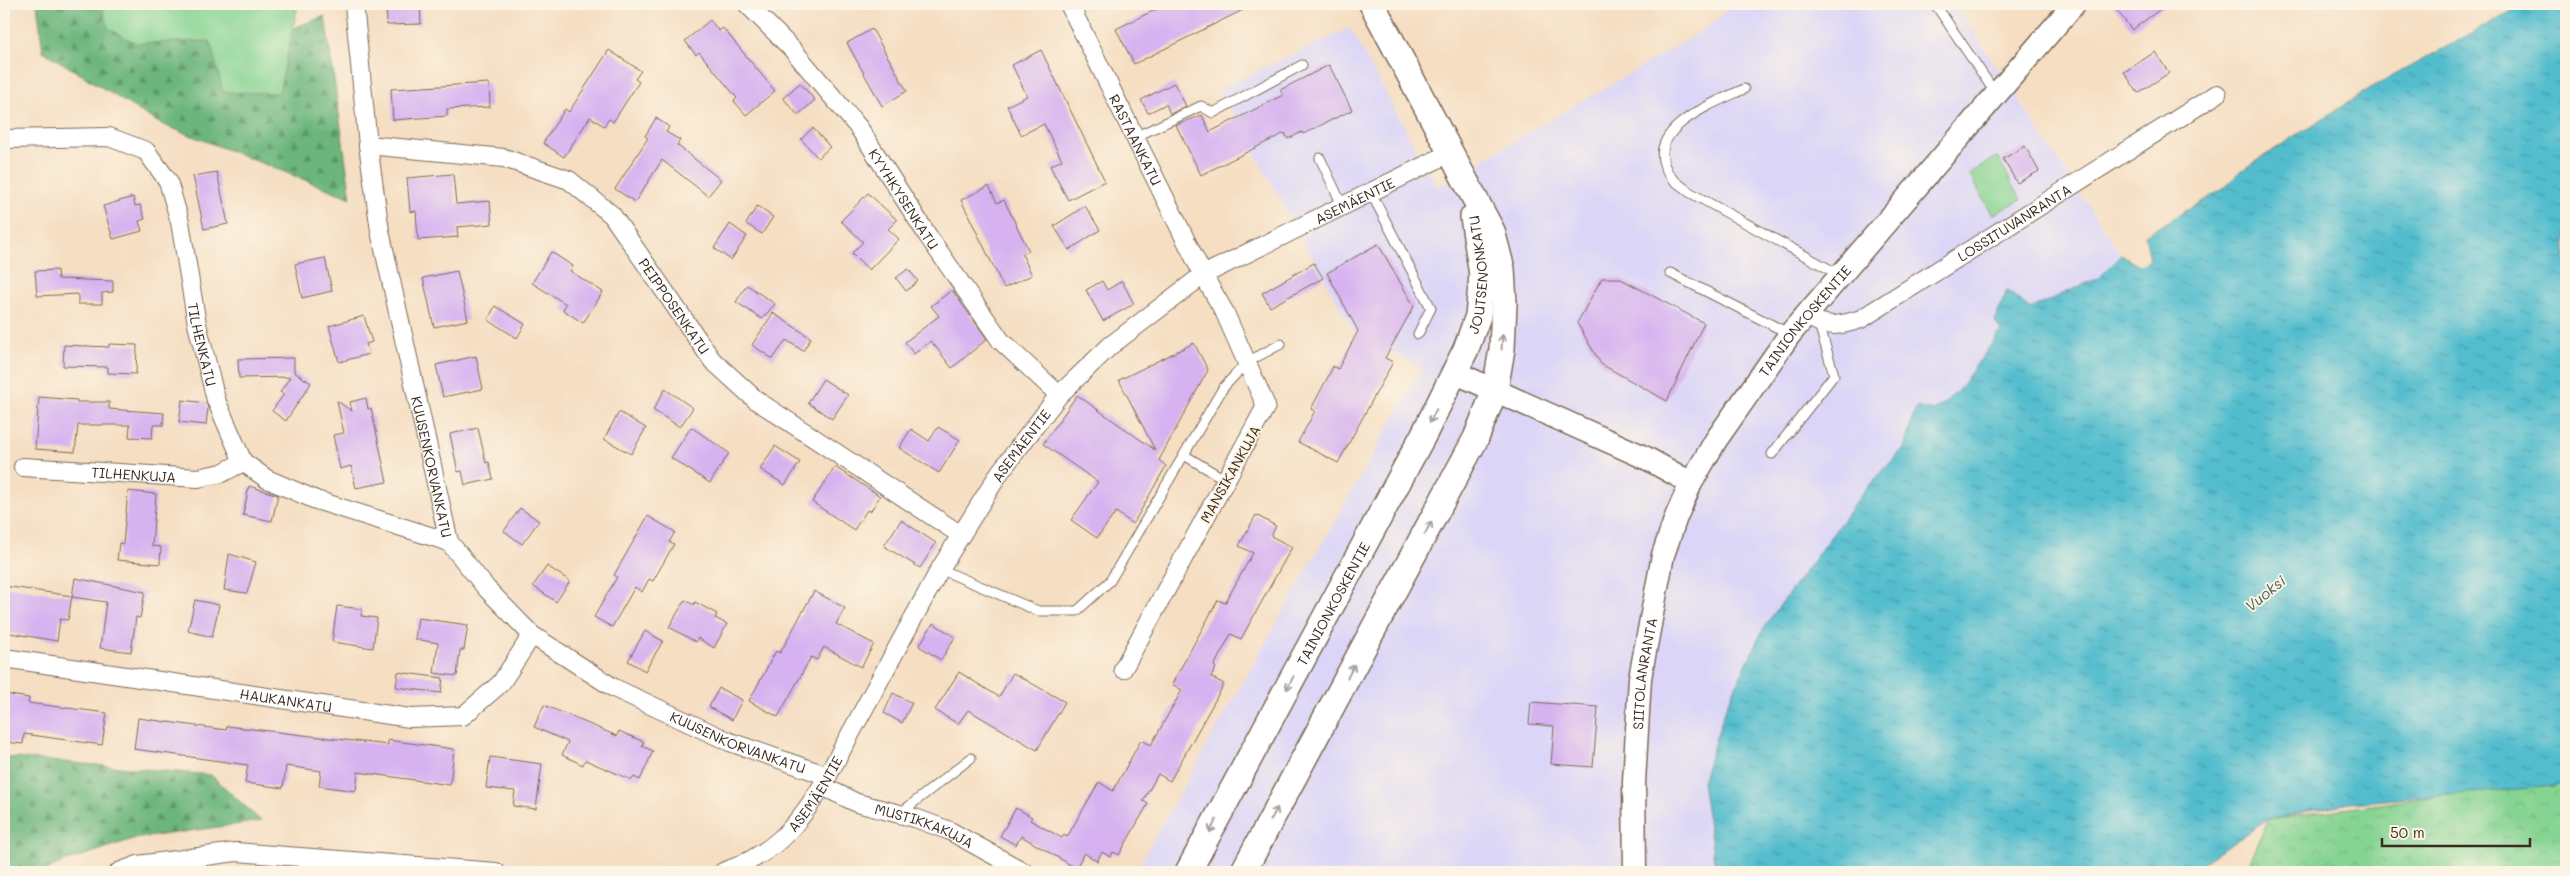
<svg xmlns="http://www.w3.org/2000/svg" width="2570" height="876" font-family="Mali,sans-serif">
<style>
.built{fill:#dbd6f7}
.forest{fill:url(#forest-firs);stroke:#54704e}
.park{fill:url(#park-crowns);stroke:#607f58}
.pitch{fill:#86d493;stroke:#607f58}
.water{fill:url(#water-ripples);stroke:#467476}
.building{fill:#d6b2f0}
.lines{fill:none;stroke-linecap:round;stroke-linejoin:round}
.service-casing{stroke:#7c6957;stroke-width:11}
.minor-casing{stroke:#7c6957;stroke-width:20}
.tertiary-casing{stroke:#7c6957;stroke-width:25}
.secondary-casing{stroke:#7c6957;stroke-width:28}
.service{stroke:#fff;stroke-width:9}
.minor{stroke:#fff;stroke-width:18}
.tertiary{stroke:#fff;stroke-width:22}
.secondary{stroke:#fff;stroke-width:25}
.oneway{stroke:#a79f9a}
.labels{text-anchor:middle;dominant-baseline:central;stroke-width:4;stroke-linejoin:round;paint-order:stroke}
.street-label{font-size:14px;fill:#3b2a1e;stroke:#fcf5e5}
.water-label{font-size:15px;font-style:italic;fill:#435d5c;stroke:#fcf5e5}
</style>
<defs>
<pattern id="forest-firs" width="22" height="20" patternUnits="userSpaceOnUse" patternTransform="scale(1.25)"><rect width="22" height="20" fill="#6cb67d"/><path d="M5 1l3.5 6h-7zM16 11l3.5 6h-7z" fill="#5a9466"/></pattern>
<pattern id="park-crowns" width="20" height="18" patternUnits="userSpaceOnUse" patternTransform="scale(1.25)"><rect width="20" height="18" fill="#86d493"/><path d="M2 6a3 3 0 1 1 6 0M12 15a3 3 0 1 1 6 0" fill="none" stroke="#75b67e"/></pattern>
<pattern id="water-ripples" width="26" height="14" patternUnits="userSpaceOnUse" patternTransform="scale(1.25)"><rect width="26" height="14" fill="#52bdce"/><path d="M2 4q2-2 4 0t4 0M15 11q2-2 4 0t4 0" fill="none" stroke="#459aa7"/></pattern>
</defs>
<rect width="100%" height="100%" fill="#fcf5e5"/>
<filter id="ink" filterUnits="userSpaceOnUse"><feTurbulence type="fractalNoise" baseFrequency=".02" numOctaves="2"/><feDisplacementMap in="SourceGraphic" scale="10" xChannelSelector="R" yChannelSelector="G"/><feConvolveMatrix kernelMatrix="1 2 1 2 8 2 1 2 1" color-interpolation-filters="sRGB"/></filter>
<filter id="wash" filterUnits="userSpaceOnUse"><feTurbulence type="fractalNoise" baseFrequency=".0096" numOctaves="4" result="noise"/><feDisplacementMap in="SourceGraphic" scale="20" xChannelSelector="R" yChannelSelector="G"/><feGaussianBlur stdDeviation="1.12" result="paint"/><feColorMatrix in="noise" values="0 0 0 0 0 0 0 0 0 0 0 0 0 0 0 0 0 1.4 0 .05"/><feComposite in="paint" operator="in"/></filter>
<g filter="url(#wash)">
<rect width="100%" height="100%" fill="#f5dec2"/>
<path class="built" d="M1733 4H1955L2121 255 2098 278 2030 309 2007 291 2001 330 1957 392 1934 411 1916 407 1904 448 1865 490 1764 627 1702 782 1716 872H1135L1422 368 1352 329 1219 89 1350 28 1437 187 1707 28Z"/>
<path class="forest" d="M37 4H189L241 48 325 16 351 198 159 123 43 51Z
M4 757 211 775 261 821 133 839 55 865 44 872H4Z"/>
<path class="park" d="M2566 779V872H2245L2269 819Z"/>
<path class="pitch" d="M101 4H298L279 93 223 92 210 41 136 43 108 28Z
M1997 157 2021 199 1993 215 1969 174Z"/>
<path class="water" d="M2525 4H2566V780L2554 786 2349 803 2269 819 2204 862 2203 872H1716L1702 782 1726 707 1764 627 1865 490 1904 448 1916 407 1934 411 1957 392 2001 331 1995 321 2007 290 2030 309 2098 278 2121 255 2139 266 2150 260 2145 235 2225 188 2239 172 2369 89Z"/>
<g id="blocks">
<path class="building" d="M386 4H420L421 24 387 25Z
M1167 4H1255L1134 64 1116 29Z
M2112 4H2167L2132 30Z
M710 20 719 31 723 28 775 91 746 115 734 101 737 98 699 52 696 55 685 41Z
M872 29 907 91 882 106 847 43Z
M609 50 641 71 635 79 639 82 613 122 609 119 604 126 590 117 564 157 543 143 565 109 569 112Z
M1041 50 1105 181 1068 200 1050 166 1062 160 1044 124 1021 135 1007 106 1027 96 1012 65Z
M2155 52 2169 73 2138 93 2124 72Z
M1329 65 1352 110 1303 134 1302 132 1288 139 1285 133 1201 175 1176 125 1202 115 1210 132 1283 95 1280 90Z
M489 83 490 107 447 109V116L393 120 391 89Z
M800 83 815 100 798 115 783 98Z
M1174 83 1186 106 1170 114 1166 104 1148 113 1141 100Z
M656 118 669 127 666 132 680 140 677 145 721 180 708 196 662 160 635 202 615 189 648 138 645 136Z
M813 128 830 147 818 158 801 139Z
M2025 146 2039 171 2017 183 2003 159Z
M217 172 228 224 204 229 193 176Z
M453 174 456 204 490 201 492 224 457 227 458 237 418 240 416 211 410 212 407 178Z
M989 186 997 203 1004 200 1029 251 1022 254 1032 275 1004 288 961 200Z
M868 193 897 220 888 229 899 239 869 270 852 253 863 242 841 221Z
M133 197 135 206 140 205 145 219 139 221 142 231 113 239 103 206Z
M757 206 773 217 762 234 746 224Z
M1085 206 1100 230 1069 250 1054 226Z
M730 224 747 236 731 260 714 248Z
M1378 244 1414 306 1385 358 1393 362 1338 463 1298 442 1315 411 1311 409 1330 373 1333 366 1338 369 1358 331 1327 273Z
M551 252 573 266 570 271 603 292 583 323 563 310 566 304 532 283Z
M325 258 332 291 302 298 295 264Z
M1314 263 1323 278 1270 307 1262 293Z
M908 269 918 281 906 291 896 278Z
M57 270 58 279 113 281V292L102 293V304H78V294L37 296 35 271Z
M457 271 468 320 434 327 423 278Z
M1602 278H1619L1704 323 1667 401 1601 364 1577 323Z
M1102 281 1107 290 1122 281 1134 304 1103 321 1086 290Z
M747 285 775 304 762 319 736 302Z
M952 290 987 339 952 368 931 341 914 354 905 342 939 316 931 306Z
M495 306 525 324 517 338 488 320Z
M773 313 811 338 803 351 786 340 773 359 752 345Z
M364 316 372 342 366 344 369 354 339 362 329 326Z
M1194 343 1208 370 1159 460 1166 466 1133 524 1116 512 1097 538 1071 520 1098 482 1043 444 1077 395 1155 450 1119 380Z
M109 344 137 345 136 374 108 373V367L63 366 64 345 109 347Z
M476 356 483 389 443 397 436 365Z
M294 358V372L311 383 286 421 272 411 284 394 280 392 290 377 239 378 238 359Z
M823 379 848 395 832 419 808 403Z
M665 389 693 408 680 427 653 410Z
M39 397 77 400V402H109V409L164 413 163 425H153L152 438 129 437 130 425H78L75 452 35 449Z
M366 398 368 409 371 408 387 482 356 488 351 466 340 469 333 435 344 433 337 401 352 411 350 402Z
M182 400 206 403 208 408 206 425 179 422Z
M619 412 646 428 631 454 604 439Z
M691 427 729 453 710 483 671 458Z
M938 427 960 440 939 473 899 448 911 429 929 441Z
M478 428 486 463 489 462 493 479 465 485 462 471 458 472 450 434Z
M775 446 800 462 785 485 760 469Z
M835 467 880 496 870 512 867 510 854 530 812 502Z
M249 486 278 495 272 521 243 515Z
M128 491 156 494 152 546 161 547 160 564 117 560 119 543 123 544Z
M520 508 539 521 522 544 504 531Z
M1256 515 1276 526 1271 536 1292 547 1241 639 1231 634 1214 666 1216 668 1211 677 1224 684 1170 781 1158 774 1143 801 1148 804 1119 855 1113 852 1110 857 1102 852 1097 861 1084 853 1076 868 1021 836 1016 845 1000 836 1016 808 1032 817 1030 820 1062 838 1064 835 1067 837 1099 782 1113 791 1141 740 1151 745 1182 690 1172 684 1218 600 1225 603 1253 553 1239 546Z
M648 516 675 532 669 542 674 544 653 581 649 579 642 592 635 587 612 627 594 617 617 577 614 575Z
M901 520 936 543 920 568 884 546Z
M229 554 256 562 247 593 224 590Z
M547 566 570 581 556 602 533 586Z
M75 578 145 592 140 618 136 617 131 652 100 648 106 602 72 597Z
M4 586 72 596 68 620 60 619 57 641 4 632Z
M814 591 845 608 836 624 874 644 861 667 824 647 817 660 811 657 778 717 749 701 776 651 780 653Z
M195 600 219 605 212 637 188 631Z
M685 600 694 605 695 602 717 614 715 618 727 624 714 648 698 638 696 642 669 627Z
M337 606 362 609 361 616 377 618 373 648 332 642Z
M418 618 468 625 464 650H460L457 676 434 673 438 643 415 639Z
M933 623 955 637 941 660 919 646Z
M645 631 663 641 645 671 628 661Z
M398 672 443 678 441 693 396 687Z
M959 672 999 697 1013 673 1065 702 1037 750 968 710 958 724 935 710Z
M719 688 742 700 732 720 709 707Z
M893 693 912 703 902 723 884 713Z
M4 694 29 698 28 703 107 713 102 745 24 734 23 744 4 742Z
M1531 702 1598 707 1593 767 1551 764 1554 726 1529 724Z
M544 705 617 736 619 731 644 742 642 746 653 751 640 780 634 777 632 780 585 760 583 765 562 755 568 742 534 727Z
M138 718 226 730 227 726 388 745V740L454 749 450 785 358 772 356 791 319 786 321 771 286 766 283 788 245 783 248 765 134 749Z
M490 757 542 764 536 809 513 806 515 791 486 788Z"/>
</g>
</g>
<g filter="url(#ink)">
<use href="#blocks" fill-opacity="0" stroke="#7c6957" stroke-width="1"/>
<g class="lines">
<defs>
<path id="service" d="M1935 4 1996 94
M1744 89C1714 103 1637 131 1671 177 1676 183 1684 187 1689 192L1840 275
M1135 137 1201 106 1213 113 1302 65
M1320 158 1342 205
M1370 191 1431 308 1418 334
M1670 273 1790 334
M1772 454 1834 375 1819 324
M1184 455 1226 480
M940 569 1038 611H1077L1110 581 1223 388 1247 362 1281 344
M899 814 971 758"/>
<g id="minor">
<path id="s1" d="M354 4 368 145 380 231 449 542 487 589 532 635 614 688 730 742 828 776"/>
<path id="s2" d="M747 4 792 49 859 128 928 236 1001 341 1059 395"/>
<path id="s3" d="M1069 4 1203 275 1224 311 1266 406 1123 669"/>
<path id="s4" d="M4 139 109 137 146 151 168 181 180 222 197 324 216 400 243 462 267 479 316 500 449 542"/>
<path id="s5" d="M368 145 504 158 569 180 612 215 712 360 756 400 961 535"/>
<path id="s6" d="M1806 315C1825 329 1840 326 1861 319L2217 94"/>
<path id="s7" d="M23 467 198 478 222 473 243 462"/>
<path id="s8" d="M4 658 410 718 463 716 501 683 532 635"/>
<path id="s9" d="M822 786 857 803 915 818 950 831 1024 872"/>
<path d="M119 872 138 865 236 852 496 872"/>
<path id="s10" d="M723 872C772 855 795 829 822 786L940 569 1000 472 1059 395 1110 346 1203 275 1452 152"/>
</g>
<g id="tertiary">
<path d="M1454 372 1646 458 1691 483"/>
<path id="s11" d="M1635 872 1634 782 1640 678 1663 555 1676 517 1691 483 1716 440 1790 334 2074 4"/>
</g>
<g id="secondary">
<path id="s12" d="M1188 872 1425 432 1466 349 1478 316 1482 275 1473 217"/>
<path d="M1243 872 1476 438 1495 390 1502 349 1504 303 1502 269 1492 231 1372 4"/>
</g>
</defs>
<use href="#service" class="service-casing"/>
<use href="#minor" class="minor-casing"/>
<use href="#tertiary" class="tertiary-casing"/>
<use href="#secondary" class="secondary-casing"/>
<use href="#service" class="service"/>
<use href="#minor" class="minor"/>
<use href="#tertiary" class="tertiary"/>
<use href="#secondary" class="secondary"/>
</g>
<defs><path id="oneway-shaft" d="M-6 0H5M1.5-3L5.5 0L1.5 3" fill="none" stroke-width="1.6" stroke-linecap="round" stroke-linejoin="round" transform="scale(1.25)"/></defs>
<g class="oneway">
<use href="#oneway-shaft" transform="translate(1502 342) rotate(-87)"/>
<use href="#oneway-shaft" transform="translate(1433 416) rotate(116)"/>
<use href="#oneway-shaft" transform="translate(1428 528) rotate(-62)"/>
<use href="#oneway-shaft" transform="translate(1351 671) rotate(-62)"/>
<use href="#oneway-shaft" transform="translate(1290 683) rotate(118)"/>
<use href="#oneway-shaft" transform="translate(1274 814) rotate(-62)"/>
<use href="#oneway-shaft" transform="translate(1213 826) rotate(118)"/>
</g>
</g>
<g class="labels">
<g class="street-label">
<text stroke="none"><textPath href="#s3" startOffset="151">RASTAANKATU</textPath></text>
<text stroke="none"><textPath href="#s2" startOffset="251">KYYHKYSENKATU</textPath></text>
<text stroke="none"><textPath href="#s10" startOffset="949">ASEMÄENTIE</textPath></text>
<text stroke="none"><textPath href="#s6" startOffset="239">LOSSITUVANRANTA</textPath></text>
<text stroke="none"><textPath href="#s12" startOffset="669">JOUTSENONKATU</textPath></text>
<text stroke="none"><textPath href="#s5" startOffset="371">PEIPPOSENKATU</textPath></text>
<text stroke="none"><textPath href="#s11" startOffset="595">TAINIONKOSKENTIE</textPath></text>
<text stroke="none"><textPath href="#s4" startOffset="349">TILHENKATU</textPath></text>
<text stroke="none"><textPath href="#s10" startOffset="529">ASEMÄENTIE</textPath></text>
<text stroke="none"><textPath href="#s1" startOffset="470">KUUSENKORVANKATU</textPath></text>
<text stroke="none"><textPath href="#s7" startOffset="111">TILHENKUJA</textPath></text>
<text transform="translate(1230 474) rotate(-61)">MANSIKANKUJA</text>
<text stroke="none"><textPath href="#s12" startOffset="305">TAINIONKOSKENTIE</textPath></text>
<text stroke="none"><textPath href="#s11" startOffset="199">SIITOLANRANTA</textPath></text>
<text stroke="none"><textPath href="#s8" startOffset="285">HAUKANKATU</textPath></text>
<text stroke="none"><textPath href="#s1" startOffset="905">KUUSENKORVANKATU</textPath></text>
<text stroke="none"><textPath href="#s10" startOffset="124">ASEMÄENTIE</textPath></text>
<text stroke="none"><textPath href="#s9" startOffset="110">MUSTIKKAKUJA</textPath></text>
</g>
<g class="water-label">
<text transform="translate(2265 593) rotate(-39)">Vuoksi</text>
</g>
</g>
<rect width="2570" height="876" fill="none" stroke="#fcf5e5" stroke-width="20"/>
<path d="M2382 838v8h148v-8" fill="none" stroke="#3b2a1e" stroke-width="2.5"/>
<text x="2390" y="838" font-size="15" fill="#3b2a1e" stroke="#fcf5e5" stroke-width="4" paint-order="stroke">50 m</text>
</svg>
